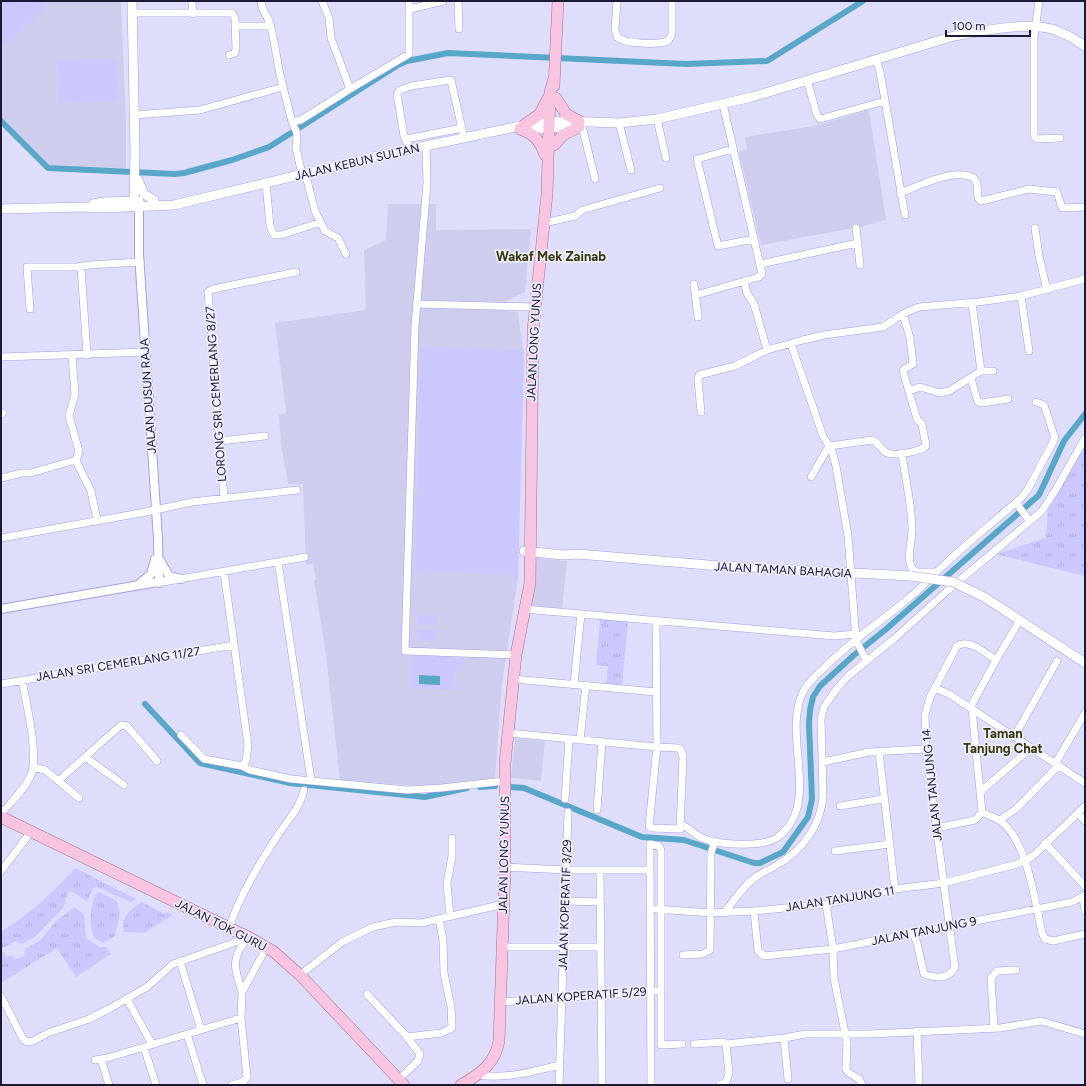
<svg xmlns="http://www.w3.org/2000/svg" width="1086" height="1086" font-family="Figtree,sans-serif">
<style>
.built{fill:#cfcdee}
.grass{fill:url(#grass-tufts)}
.garden{fill:#cbc8ff}
.water{fill:#59a7c8}
.lines{fill:none;stroke-linecap:round;stroke-linejoin:round}
.canal{stroke:#59a7c8;stroke-width:6}
.minor-casing{stroke:#a59fe8;stroke-width:8}
.tertiary-casing{stroke:#a59fe8;stroke-width:10}
.secondary-casing{stroke:#a59fe8;stroke-width:10}
.primary-casing{stroke:#a87096;stroke-width:12}
.minor{stroke:#fff;stroke-width:7}
.tertiary{stroke:#fff;stroke-width:8}
.secondary{stroke:#fff;stroke-width:9}
.primary{stroke:#f8c5e0;stroke-width:11}
.secondary-bridge-casing{stroke:#a59fe8;stroke-width:10;stroke-linecap:butt}
.secondary-bridge{stroke:#fff;stroke-width:9}
.labels{text-anchor:middle;dominant-baseline:central;stroke-width:3.5;stroke-linejoin:round;paint-order:stroke}
.street-label{font-size:12px;fill:#1c1935;stroke:#ececfb}
.neighbourhood-label{font-size:13px;font-weight:bold;fill:#3a390f;stroke:#ececfb}
</style>
<defs>
<pattern id="grass-tufts" width="24" height="20" patternUnits="userSpaceOnUse"><rect width="24" height="20" fill="#cbc8ff"/><path d="M3 7l-1-3M5 7V3M7 7l1-3M15 17l-1-3M17 17v-4M19 17l1-3" fill="none" stroke="#aeabdb"/></pattern>
</defs>
<rect width="100%" height="100%" fill="#deddfb"/>
<path class="built" d="M1 1H121L126 122V168L49 165 1 117Z
M869 110 886 220 860 227 761 245 739 152 747 149 745 137 814 126Z
M388 204H436V230L531 229 525 292 506 301V311L518 312 524 356 518 578 502 684 495 778 443 786H419L340 780 326 655 314 580H316L313 564 306 565 303 484H288L281 444 279 415 286 413 275 323 366 310 364 250 386 240Z
M537 558 567 561 562 609 531 605Z
M515 738 545 741 541 781 511 778Z"/>
<path class="grass" d="M1085 446V576L996 554 1046 538 1048 508Z
M600 619 628 622 622 685 606 684 608 666 596 665Z
M75 868 136 899 131 902 97 887H94L87 901 69 890 63 908 35 937 22 944 15 941 1 949V932C29 914 53 893 75 868Z
M99 892 117 901 120 914 115 936 103 943 94 938C89 924 90 909 95 895Z
M142 902 164 914 167 912 173 915 144 933 124 932C120 918 131 908 142 902Z
M74 907 84 914 86 938 99 947H106L111 954 76 977 57 948 1 983V949L6 957 11 955C16 959 19 960 24 956L25 949 40 941 55 922Z"/>
<path class="garden" d="M1 1H41L47 7 1 48Z
M116 59 118 101 59 103 57 60Z
M420 347 524 350 518 578H509V574L415 571Z
M417 615H437V624H417Z
M417 630H437V640L417 639Z
M420 656 464 658 463 671H454L453 690 411 688V658Z"/>
<path class="water" d="M419 675 440 676V685L419 684Z"/>
<g class="lines">
<path class="canal" d="M1 121 48 168 175 174 184 173 232 160 269 147 398 65 407 61 448 53 686 64 767 61 863 1
M145 704 200 763 290 783 425 797 467 788
M480 787 495 786
M510 787 524 788 642 837 684 840 754 863H760L783 852 808 817 812 799 809 724 810 710 813 697 820 686 854 655 885 630 1039 495 1064 441 1085 414"/>
<defs>
<path id="minor" d="M192 1 193 14
M322 1 329 18 331 38 350 89
M458 1 459 29
M617 1 615 29 617 37C625 44 658 45 668 41L672 34V1
M1039 1 1034 38V136L1037 139 1060 138
M410 9 443 1
M133 13H232L235 18 236 49 235 53 229 55
M235 26H271
M876 59 880 72 905 215
M807 80 817 115 820 119 885 101
M283 87 292 122 297 133 296 148 302 174 307 180 315 211 325 231 338 238 346 254
M134 115 200 110 283 87C277 66 276 45 270 24 268 15 261 11 261 1
M657 119 666 158
M292 122 301 120 350 89 409 54V1
M619 123 631 170
M582 126 595 179
M406 139 462 128
M426 146 427 183 415 326 405 651 516 655
M410 149 404 136 397 94 400 90 411 86 451 80 464 138
M733 149 697 159 718 246 754 239
M266 183 270 226 274 235H281L321 222
M900 193C921 185 950 169 973 177L977 183 978 198 981 201 1029 189 1057 192 1062 208 1085 207
M544 223 575 216 582 210 660 188
M856 228 860 265
M1035 228 1039 256 1047 290
M760 264 858 243
M81 267 87 355
M744 281 747 293 754 304 767 350
M694 284 698 317
M696 295 759 277 762 274 723 104
M1021 296 1029 351
M972 303 981 371
M417 304 534 307
M30 309 27 267H77L89 265 140 262
M791 344 823 436 832 451 836 466 848 536 856 640 866 660
M72 356 75 394 69 416 79 451 76 461
M1 357 146 352
M971 379 978 402 982 403 1008 399
M909 391 920 387 940 393 949 391 981 371H993
M701 412 698 380 699 375 735 366 767 350 803 340 824 335 883 327 903 314 919 307 978 302 1021 296 1085 279
M1 414 3 413
M220 441 265 436
M902 453C905 479 912 504 912 531 912 541 904 566 916 572H936
M811 477 829 446 873 440C879 443 881 450 887 453 895 456 920 452 926 446L922 424 917 419 903 371 904 369 913 364 910 338 903 314
M1 478 22 473H31L72 461H76L91 491 97 520
M224 498 208 292 213 289 296 272
M1016 503 1029 520
M1 538 146 512 192 502 297 490
M278 562 311 780
M224 572 248 745 246 761 242 766
M163 582 305 557
M524 609 834 636 856 634
M513 679 656 692
M1 684 234 645
M574 684 581 614
M935 688 949 694 1085 783
M970 708 996 660 1020 620
M972 709 982 812
M508 733 657 747 678 748 680 749 683 756 680 829 652 828 649 826 657 747 656 620
M181 735 204 759 242 766 250 770 291 779 407 790 441 788 505 781
M1014 737 1057 661
M580 740 586 685
M879 752 895 889
M85 757 124 785
M823 762 869 752 926 749
M1055 764 1085 713
M33 767 45 770 79 798
M58 781 121 725 127 726 157 761
M980 792 1031 748
M565 799 569 739
M840 806 883 799
M597 810 602 742
M982 812C989 816 998 818 1004 824 1028 846 1035 902 1042 933L1045 939 1053 941 1085 934
M1078 813 1085 821
M1 814C11 802 25 789 31 775 39 755 26 702 22 680
M1000 820 1017 808 1058 766
M681 825C689 827 694 834 702 838 719 845 763 848 778 837 823 802 780 735 804 690 809 681 817 675 824 668 850 641 882 621 910 597 922 588 932 576 943 566 968 542 995 521 1021 498L1028 489 1055 438 1044 405 1036 402
M936 828 975 820 982 812
M1045 843 1085 886
M835 851 890 844
M505 867 567 870H650
M600 870 602 1085
M1 871 27 837
M1083 897 1085 911
M566 901 601 902
M826 904 833 949 834 978 847 1043 846 1069 849 1073 859 1079 862 1085
M656 909 711 913 754 911 826 904 895 889 944 883 1017 864 1033 856 1085 806
M754 911 758 951 764 956 833 949 1062 904 1072 902 1085 895
M725 912C734 900 743 886 756 877 762 872 770 870 777 865 803 850 821 825 823 796L821 719 824 707 835 691 848 676 895 638 947 591 1041 512 1055 491 1085 438
M450 916 447 883 452 856V838
M229 928C240 895 259 864 278 835 288 820 300 808 304 790
M913 933 917 943 924 974C936 978 947 980 955 968L926 749 925 715 930 697 957 646C969 638 985 653 996 660
M502 947H601
M683 955 703 954 710 950 711 853 715 841
M180 961 201 1030
M300 975 342 942 373 927 396 922 421 923 504 904
M242 992C236 972 230 961 244 943
M367 994 407 1037 420 1054 418 1061 399 1079
M1 996 23 1039 27 1042 33 1041 48 1033 89 1019 109 1009 147 987 173 964 239 941
M127 999 152 1044
M500 1002 655 991
M994 1028 991 978 997 971 1016 970
M917 1031 919 1085
M187 1034 203 1085
M407 1037 441 1033 452 1028 451 1007 444 973 443 940 439 919
M784 1038 788 1079
M694 1044 723 1042 726 1044 784 1038 806 1034H870L1000 1028 1041 1021 1085 1034
M144 1047 156 1085
M101 1059 109 1085
M95 1060 107 1058 241 1018
M477 1075C508 1079 530 1072 560 1065
M232 1085 243 1082 247 1077 241 1018 242 992 263 954
M559 1085 568 812
M651 1085 650 844 659 846 661 850V1045L682 1044
M720 1085 726 1082 729 1073 726 1044"/>
<path id="tertiary" d="M139 207V254L158 539 159 583
M161 562 169 576 181 579
M138 585 151 574 155 559
M1 609 163 581"/>
<path id="secondary" d="M132 1 135 153 134 207
M522 129 577 127
M138 180 144 194 154 200
M93 204 104 202 139 201
M1 209 83 207 103 208 174 205 378 156 534 123 562 121 619 123 657 119 752 97 954 36C983 31 1024 22 1052 29 1064 33 1075 39 1085 46
M524 551 563 555 578 554 720 566 911 576
M984 597 1085 663"/>
<path id="primary" d="M554 86 558 1
M556 98 566 114 579 121
M523 126 540 114 548 98
M520 129C535 134 540 141 545 155
M554 145 563 135 579 127
M1 817 252 939 274 952 300 975 404 1085
M461 1085C480 1074 495 1064 499 1041L505 867V763L516 655 530 583 533 330 547 194 550 92 554 79"/>
</defs>
<use href="#minor" class="minor-casing"/>
<use href="#tertiary" class="tertiary-casing"/>
<use href="#secondary" class="secondary-casing"/>
<use href="#primary" class="primary-casing"/>
<use href="#minor" class="minor"/>
<use href="#tertiary" class="tertiary"/>
<use href="#secondary" class="secondary"/>
<use href="#primary" class="primary"/>
<defs>
<path id="secondary-bridge" d="M911 576 953 582 984 597"/>
</defs>
<use href="#secondary-bridge" class="secondary-bridge-casing"/>
<use href="#secondary-bridge" class="secondary-bridge"/>
</g>
<g class="labels">
<g class="street-label">
<text transform="translate(357 162) rotate(-13)">JALAN KEBUN SULTAN</text>
<text transform="translate(534 342) rotate(-87)">JALAN LONG YUNUS</text>
<text transform="translate(216 394) rotate(-94)">LORONG SRI CEMERLANG 8/27</text>
<text transform="translate(148 396) rotate(-94)">JALAN DUSUN RAJA</text>
<text transform="translate(783 570) rotate(3)">JALAN TAMAN BAHAGIA</text>
<text transform="translate(118 664) rotate(-9)">JALAN SRI CEMERLANG 11/27</text>
<text transform="translate(932 785) rotate(-96)">JALAN TANJUNG 14</text>
<text transform="translate(504 855) rotate(-89)">JALAN LONG YUNUS</text>
<text transform="translate(840 899) rotate(-9)">JALAN TANJUNG 11</text>
<text transform="translate(565 905) rotate(-88)">JALAN KOPERATIF 3/29</text>
<text transform="translate(221 925) rotate(27)">JALAN TOK GURU</text>
<text transform="translate(924 931) rotate(-11)">JALAN TANJUNG 9</text>
<text transform="translate(581 996) rotate(-4)">JALAN KOPERATIF 5/29</text>
</g>
<g class="neighbourhood-label">
<text x="551" y="256">Wakaf Mek Zainab</text>
<text x="1003" y="733">Taman<tspan x="1003" dy="15">Tanjung Chat</tspan></text>
</g>
</g>
<rect width="1086" height="1086" fill="none" stroke="#1c1935" stroke-width="4"/>
<path d="M946 30v6h84v-6" fill="none" stroke="#1c1935" stroke-width="2"/>
<text x="952" y="30" font-size="12" fill="#1c1935" stroke="#ececfb" stroke-width="3" paint-order="stroke">100 m</text>
</svg>
